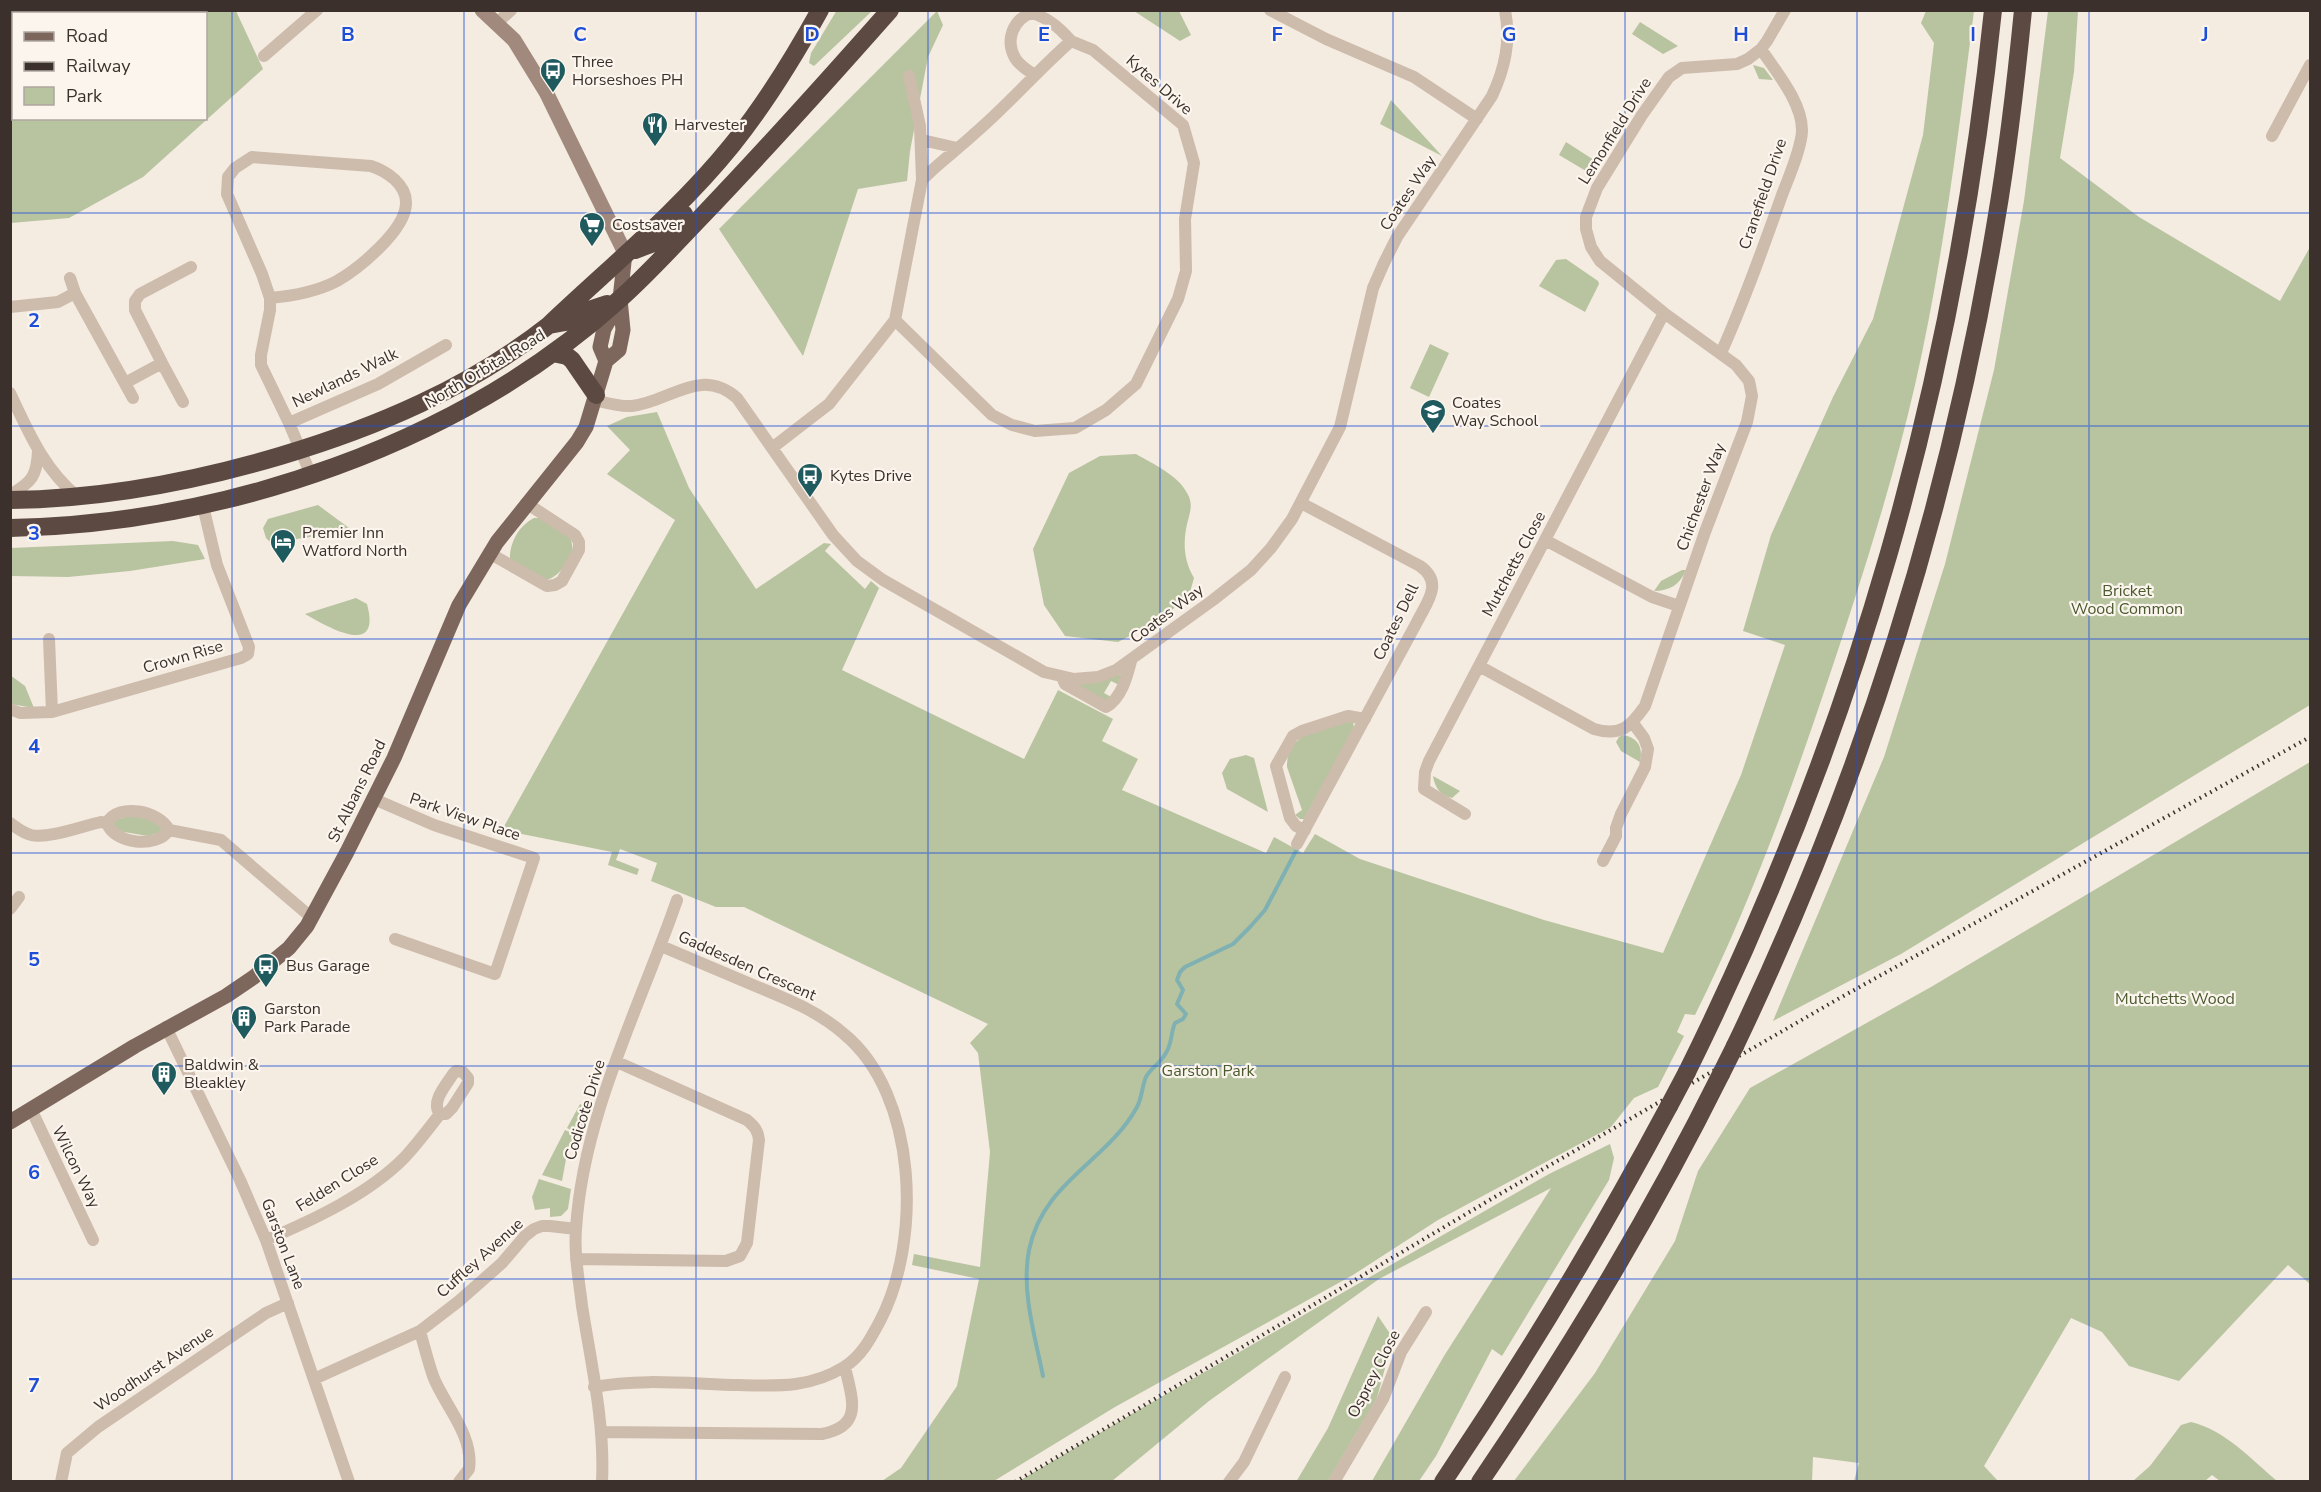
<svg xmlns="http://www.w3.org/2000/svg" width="2321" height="1492" font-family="'Nunito Sans',sans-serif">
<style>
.green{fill:#b8c4a0;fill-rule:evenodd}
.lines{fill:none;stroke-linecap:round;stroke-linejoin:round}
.stream{stroke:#7fb0b2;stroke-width:4}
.street{stroke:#cdbbac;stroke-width:12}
.secondary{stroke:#a18a7d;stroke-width:15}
.primary{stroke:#7d675c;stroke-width:15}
.highway{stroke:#5c4a42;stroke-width:18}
.rail{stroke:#3b302b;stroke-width:4;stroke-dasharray:1.5 4.5;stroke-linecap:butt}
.highway-bridge{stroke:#5c4a42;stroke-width:18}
.grid{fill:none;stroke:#1d4ed8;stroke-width:1.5;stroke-opacity:0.55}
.labels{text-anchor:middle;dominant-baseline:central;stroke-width:4.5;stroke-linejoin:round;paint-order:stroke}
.poi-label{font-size:16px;fill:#3b302b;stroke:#fbf5ee;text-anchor:start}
.street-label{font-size:16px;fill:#3b302b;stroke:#fbf5ee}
.park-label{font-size:16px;fill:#4a5a2e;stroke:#fbf5ee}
.grid-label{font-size:20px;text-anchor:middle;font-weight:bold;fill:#1d4ed8;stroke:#fbf5ee;stroke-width:4.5;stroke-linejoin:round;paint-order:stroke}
</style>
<rect width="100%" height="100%" fill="#f4ebe1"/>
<path class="green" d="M11 10 236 11 263 69 143 177 69 218 11 223ZM14 14H206V118H14Z
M837 10 872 11 814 66 809 63 811 53Z
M937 11 943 25 928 57 910 151 907 181 858 189 803 356 719 229Z
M1134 11H1179L1191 35 1180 41Z
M1926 11H1974C1958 136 1943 262 1915 385 1891 489 1858 591 1824 692 1787 802 1747 911 1695 1015L1685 1014 1677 1032 1684 1036 1658 1087 1634 1098 1611 1127 1438 1220 1353 1275 1115 1407 994 1481H882L901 1468 957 1386 979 1279 912 1265 914 1254 980 1267 990 1152 978 1053 970 1043 988 1024 744 907H716L651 881 657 863 620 849 616 860 639 869 637 875 608 865 612 852 502 830 675 520 607 474 630 450 607 426 627 417 657 412 689 488 756 589 824 543 831 544 825 551 865 589 871 581 879 588 842 670 1024 759 1058 690 1113 719 1102 741 1138 759 1122 790 1266 853 1274 837 1303 853 1315 834 1360 859 1544 920 1663 953 1741 775 1785 645 1743 631 1771 535 1833 397 1873 319 1923 135 1934 43 1921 23Z
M2048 11H2078L2074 72 2060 158 2139 217 2280 301 2310 247V705L1901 954 1773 1021 1884 757 1945 564 1994 370 2024 201Z
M1640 22 1678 46 1663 54 1632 34Z
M1753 65 1764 68 1773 80 1759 79Z
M1391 100 1442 156 1380 124Z
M1566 142 1594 160 1586 171 1559 155Z
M1566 259 1598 281 1599 284 1585 312 1539 286 1556 260Z
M1430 344 1449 353 1429 397 1410 388Z
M1136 454C1153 464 1178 475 1187 493 1195 506 1188 516 1186 529 1183 548 1185 562 1194 578L1190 592 1163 619 1118 642 1065 636 1044 605 1033 549 1069 473 1100 456Z
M318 505 349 528 323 535 271 543 266 538 263 528 268 519Z
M534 518H544L571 539 573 550C567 562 559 579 544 580L510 561C509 544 518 526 534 518Z
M173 541 198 545 205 559 130 571 68 577 11 576V548Z
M1682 570H1686C1680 585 1669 591 1654 591L1661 581Z
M356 598 367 604C382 659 328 627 305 614Z
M1122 674 1119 685 1111 681 1104 693 1113 698 1108 703 1077 687 1079 684Z
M10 675 25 686 34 708 11 704Z
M1346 721 1353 722 1354 728 1304 819H1300L1295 815 1302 810 1287 767C1286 733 1322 729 1346 721Z
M1623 735C1639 738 1643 748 1640 762L1621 751 1616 742 1619 737Z
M1246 755 1254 758 1268 812 1227 789 1222 773 1230 759Z
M2310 762V1284L2288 1265 2179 1381 2129 1366 2102 1332 2071 1318 1984 1466 1998 1481H1854L1859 1463 1813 1457 1812 1481H1514L1595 1373 1675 1241 1698 1171 1750 1088 1931 987Z
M1433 776 1460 791 1452 798C1440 795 1435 788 1433 776Z
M132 815 157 822 162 830 161 832 148 836 118 831 114 828 113 821Z
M580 1104 588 1107 581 1135 567 1128Z
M565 1130 581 1137 577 1149 568 1148 562 1181 542 1175Z
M1610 1144 1614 1158 1609 1180 1502 1356 1492 1349 1436 1456 1419 1481H1372L1444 1356 1551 1188 1379 1279 1209 1401 1112 1481H1019L1135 1412 1549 1174Z
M539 1179 571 1189 568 1209 561 1216 550 1217V1208L535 1210 532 1197Z
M1378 1316 1393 1338 1377 1398 1328 1481 1296 1482 1328 1428Z
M2191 1422C2225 1430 2251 1459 2277 1481H2220L2212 1475 2205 1481H2133L2150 1466 2181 1425Z"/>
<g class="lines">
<path class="stream" d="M1043 1376C1035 1336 1021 1291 1029 1250 1043 1181 1107 1162 1137 1107 1142 1098 1142 1086 1146 1077 1150 1069 1159 1064 1164 1056 1173 1044 1170 1034 1175 1023L1183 1019 1186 1014 1177 1004 1183 990 1177 980 1180 972 1185 967 1233 944 1250 927 1265 910 1298 847"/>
<path class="street" d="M1270 10 1326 39 1414 77 1477 119
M497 23 511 10
M264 56 317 10
M1033 74C1027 70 1019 65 1015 58 1005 40 1013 20 1031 13 1048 17 1060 28 1071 41
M909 76 920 126 922 180
M2272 136 2310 65
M922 140 957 148
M70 278 75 293 133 398
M270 298C293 296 316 292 337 281 358 269 405 231 406 204 407 184 386 171 371 166L252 157 235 168 228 177 227 194 262 274 270 298V310L261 355V365L289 423 311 475
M10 307 58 302 75 293
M1721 353C1744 302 1763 248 1782 195 1788 179 1802 147 1802 130 1802 102 1776 72 1761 49
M162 363 135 310V301L140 294 191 267
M125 383 162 363 183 402
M10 393C28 431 44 470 78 497
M595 400C607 403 619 407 632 406 670 402 700 366 737 398L833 535 857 561 883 580 1044 672 1074 679 1098 677 1116 670 1213 600 1251 570 1271 548 1292 519 1340 427 1373 288 1384 263 1397 237 1492 96C1505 68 1511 41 1505 10
M289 423 378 384 446 345
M772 448 829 404 895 320 922 180C938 163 957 150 974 134 1008 105 1037 71 1071 41L1093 50 1183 125 1194 163 1185 219 1186 271 1178 299 1136 384 1106 410 1075 428 1035 431 1012 425 992 415 895 320
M10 495C32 482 37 476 38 451
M1545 540 1652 597 1679 606
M489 553 547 586 555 585 562 581 579 550V542L575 535 526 503
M49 639 52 712
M1479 666 1594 729C1621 737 1631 726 1645 706L1705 532 1747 422 1752 396 1749 381 1736 365 1664 313 1600 261 1591 247 1586 229V217L1597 188 1642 115 1669 77 1682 68 1737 64 1748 59 1761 49 1767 41 1785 10
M1062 677 1065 684 1106 707C1121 699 1127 677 1131 661
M10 709 20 713 52 712 241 658 248 654 249 647 217 565 203 506
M374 799 434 825 534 858 495 974 395 939
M1465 814 1424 789 1425 772 1429 761 1664 313
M10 823C17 828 23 833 31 835 49 839 82 826 101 822L107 823C118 802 160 811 169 830L221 840 312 918
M107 823C114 844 157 849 169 830
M1305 830 1296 826 1290 818 1276 766 1293 736 1302 731 1348 716 1365 719
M1297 844 1417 622C1427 602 1444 583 1420 566L1301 503
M1603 861 1616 836V828L1621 814 1645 767 1648 749 1644 738 1633 723
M10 909 19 897
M166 1027 240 1180 266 1240 349 1482
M31 1109 93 1240
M266 1240C313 1220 369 1194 405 1157 418 1143 429 1128 440 1114H446L452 1108 468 1083V1078L463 1072 456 1071 453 1074C447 1084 430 1102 440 1114
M576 1259 726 1261 740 1256 747 1243 759 1140C758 1130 754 1126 747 1120L617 1062
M420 1331C424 1346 428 1361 433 1376 444 1405 474 1435 469 1469L459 1482
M314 1379 420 1331 459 1301 502 1263 525 1236 534 1229 542 1226H550L576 1229
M594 1387C641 1378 692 1384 739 1385 778 1386 810 1388 844 1367 861 1357 871 1338 880 1321 922 1241 918 1095 844 1034 818 1011 785 998 753 985 722 972 691 959 661 946
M601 1432 822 1434C864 1426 852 1399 845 1367
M61 1482 67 1453 98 1427 266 1313 288 1303
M602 1482C605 1423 591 1363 582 1306 579 1280 574 1255 576 1229 583 1115 640 1007 677 900
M1229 1482 1244 1462 1285 1377
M1334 1482 1383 1399 1401 1352 1426 1312"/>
<path class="secondary" d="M482 10 514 40 546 92 625 253"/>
<path class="primary" d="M606 361 600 347 604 329 619 302
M10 1122 135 1046 226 996 254 977 289 948 307 926 347 852 394 758 459 605 497 542 577 442 586 427 606 361 619 350 623 330 620 299 625 253"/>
<path class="highway" d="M635 250 656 242 684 214
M549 325 571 321 583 312 607 304
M553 353 567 356 572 360 596 395
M10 500C103 499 192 482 280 456 377 427 469 388 549 325 610 267 679 211 732 145 766 103 794 57 820 10
M10 528C225 524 460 444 621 298 650 272 676 243 703 215 767 148 829 79 890 10
M1735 1046C1860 785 1949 506 1996 221 2008 151 2016 81 2023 10
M1687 1072C1855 732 1954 387 1993 10
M1443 1482C1525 1360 1600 1235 1669 1106
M1480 1482C1569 1351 1651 1215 1721 1074"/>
<path class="rail" d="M1015 1482 1493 1198 1838 999 2310 737"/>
<path class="highway-bridge" d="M1721 1074 1735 1046
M1669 1106 1687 1072"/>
</g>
<path class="grid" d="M232 10V1482M464 10V1482M696 10V1482M928 10V1482M1160 10V1482M1393 10V1482M1625 10V1482M1857 10V1482M2089 10V1482M10 213H2310M10 426H2310M10 639H2310M10 853H2310M10 1066H2310M10 1279H2310"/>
<defs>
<symbol id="bus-pin" viewBox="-11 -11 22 30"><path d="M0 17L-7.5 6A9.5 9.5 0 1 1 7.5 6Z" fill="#1f5a5e" stroke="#fbf5ee"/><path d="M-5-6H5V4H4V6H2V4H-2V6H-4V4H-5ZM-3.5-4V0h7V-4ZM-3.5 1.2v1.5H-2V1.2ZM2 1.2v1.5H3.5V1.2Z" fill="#fff"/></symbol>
<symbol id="restaurant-pin" viewBox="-11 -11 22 30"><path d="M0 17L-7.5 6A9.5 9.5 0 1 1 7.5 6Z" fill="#1f5a5e" stroke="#fbf5ee"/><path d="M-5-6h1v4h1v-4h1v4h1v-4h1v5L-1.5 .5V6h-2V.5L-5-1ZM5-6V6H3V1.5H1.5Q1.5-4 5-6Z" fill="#fff"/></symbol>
<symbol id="supermarket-pin" viewBox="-11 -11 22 30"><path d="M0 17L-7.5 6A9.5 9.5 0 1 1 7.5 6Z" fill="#1f5a5e" stroke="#fbf5ee"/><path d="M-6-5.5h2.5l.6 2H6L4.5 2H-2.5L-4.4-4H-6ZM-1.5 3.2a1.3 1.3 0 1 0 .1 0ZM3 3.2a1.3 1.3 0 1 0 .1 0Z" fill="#fff"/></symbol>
<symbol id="school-pin" viewBox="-11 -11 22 30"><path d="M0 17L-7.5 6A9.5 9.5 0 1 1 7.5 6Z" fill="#1f5a5e" stroke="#fbf5ee"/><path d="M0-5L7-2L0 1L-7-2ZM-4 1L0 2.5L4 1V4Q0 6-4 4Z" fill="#fff"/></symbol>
<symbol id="hotel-pin" viewBox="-11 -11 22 30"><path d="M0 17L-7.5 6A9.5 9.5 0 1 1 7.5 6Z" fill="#1f5a5e" stroke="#fbf5ee"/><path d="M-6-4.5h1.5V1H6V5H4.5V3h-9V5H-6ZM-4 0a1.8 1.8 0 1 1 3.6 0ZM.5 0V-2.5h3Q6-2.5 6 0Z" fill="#fff"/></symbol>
<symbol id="building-pin" viewBox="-11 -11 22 30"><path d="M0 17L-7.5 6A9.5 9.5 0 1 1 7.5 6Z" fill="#1f5a5e" stroke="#fbf5ee"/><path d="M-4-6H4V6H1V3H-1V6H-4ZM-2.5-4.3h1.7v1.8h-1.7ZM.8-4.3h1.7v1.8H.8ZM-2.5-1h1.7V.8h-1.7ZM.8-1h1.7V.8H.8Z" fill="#fff"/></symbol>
</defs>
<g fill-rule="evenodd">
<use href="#bus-pin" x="538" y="56" width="30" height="40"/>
<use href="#restaurant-pin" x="640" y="110" width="30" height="40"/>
<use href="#supermarket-pin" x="577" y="210" width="30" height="40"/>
<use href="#school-pin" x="1418" y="397" width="30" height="40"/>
<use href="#bus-pin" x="795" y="461" width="30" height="40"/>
<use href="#hotel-pin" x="268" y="527" width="30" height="40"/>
<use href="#bus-pin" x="251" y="951" width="30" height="40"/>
<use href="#building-pin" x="229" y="1003" width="30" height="40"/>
<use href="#building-pin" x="149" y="1059" width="30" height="40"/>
</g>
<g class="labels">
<g class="poi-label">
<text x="572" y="62">Three<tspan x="572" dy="18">Horseshoes PH</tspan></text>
<text x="674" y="125">Harvester</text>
<text x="612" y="225">Costsaver</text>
<text x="1452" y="403">Coates<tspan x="1452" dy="18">Way School</tspan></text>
<text x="830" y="476">Kytes Drive</text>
<text x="302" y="533">Premier Inn<tspan x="302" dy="18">Watford North</tspan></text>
<text x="286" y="966">Bus Garage</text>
<text x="264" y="1009">Garston<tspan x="264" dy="18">Park Parade</tspan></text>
<text x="184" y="1065">Baldwin &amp;<tspan x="184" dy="18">Bleakley</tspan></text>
</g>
<g class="street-label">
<text transform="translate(1159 85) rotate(41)">Kytes Drive</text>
<text transform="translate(1615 131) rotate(-58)">Lemonfield Drive</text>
<text transform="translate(1408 193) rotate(-56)">Coates Way</text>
<text transform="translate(1763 194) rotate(-71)">Cranefield Drive</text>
<text transform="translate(485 369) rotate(-31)">North Orbital Road</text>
<text transform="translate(345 378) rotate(-26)">Newlands Walk</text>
<text transform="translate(1701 497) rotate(-70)">Chichester Way</text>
<text transform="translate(1514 564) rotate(-62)">Mutchetts Close</text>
<text transform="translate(1167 614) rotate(-37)">Coates Way</text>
<text transform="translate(1396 622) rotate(-64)">Coates Dell</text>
<text transform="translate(183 657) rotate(-16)">Crown Rise</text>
<text transform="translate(357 791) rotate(-64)">St Albans Road</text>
<text transform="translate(465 817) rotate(19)">Park View Place</text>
<text transform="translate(747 966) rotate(24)">Gaddesden Crescent</text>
<text transform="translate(585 1110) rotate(-73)">Codicote Drive</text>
<text transform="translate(76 1167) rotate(64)">Wilcon Way</text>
<text transform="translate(337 1183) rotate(-32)">Felden Close</text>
<text transform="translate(283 1244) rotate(69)">Garston Lane</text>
<text transform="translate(480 1258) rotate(-42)">Cuffley Avenue</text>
<text transform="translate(154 1369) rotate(-34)">Woodhurst Avenue</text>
<text transform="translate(1374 1374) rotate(-63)">Osprey Close</text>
</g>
<g class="park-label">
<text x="2127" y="591">Bricket<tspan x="2127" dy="18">Wood Common</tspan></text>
<text x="2175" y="999">Mutchetts Wood</text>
<text x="1208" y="1071">Garston Park</text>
</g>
</g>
<g class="grid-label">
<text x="348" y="41">B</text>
<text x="580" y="41">C</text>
<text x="812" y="41">D</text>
<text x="1044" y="41">E</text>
<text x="1277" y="41">F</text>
<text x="1509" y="41">G</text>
<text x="1741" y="41">H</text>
<text x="1973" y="41">I</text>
<text x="2205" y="41">J</text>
<text x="34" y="327">2</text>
<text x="34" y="540">3</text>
<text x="34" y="753">4</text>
<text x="34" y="966">5</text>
<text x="34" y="1179">6</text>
<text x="34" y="1392">7</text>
</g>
<rect width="2321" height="1492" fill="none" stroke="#3b302b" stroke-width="24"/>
<rect x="12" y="12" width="195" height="108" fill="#fbf5ee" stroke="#aea6a0" stroke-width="1.5"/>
<rect x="24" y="32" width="30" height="9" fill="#7d675c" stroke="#aea6a0" stroke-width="1.5"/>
<text x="66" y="42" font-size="18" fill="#3b302b">Road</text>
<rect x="24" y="62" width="30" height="9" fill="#3b302b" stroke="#aea6a0" stroke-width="1.5"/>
<text x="66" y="72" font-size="18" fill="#3b302b">Railway</text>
<rect x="24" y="87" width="30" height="18" fill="#b8c4a0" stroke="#aea6a0" stroke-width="1.5"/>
<text x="66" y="102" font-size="18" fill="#3b302b">Park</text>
</svg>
